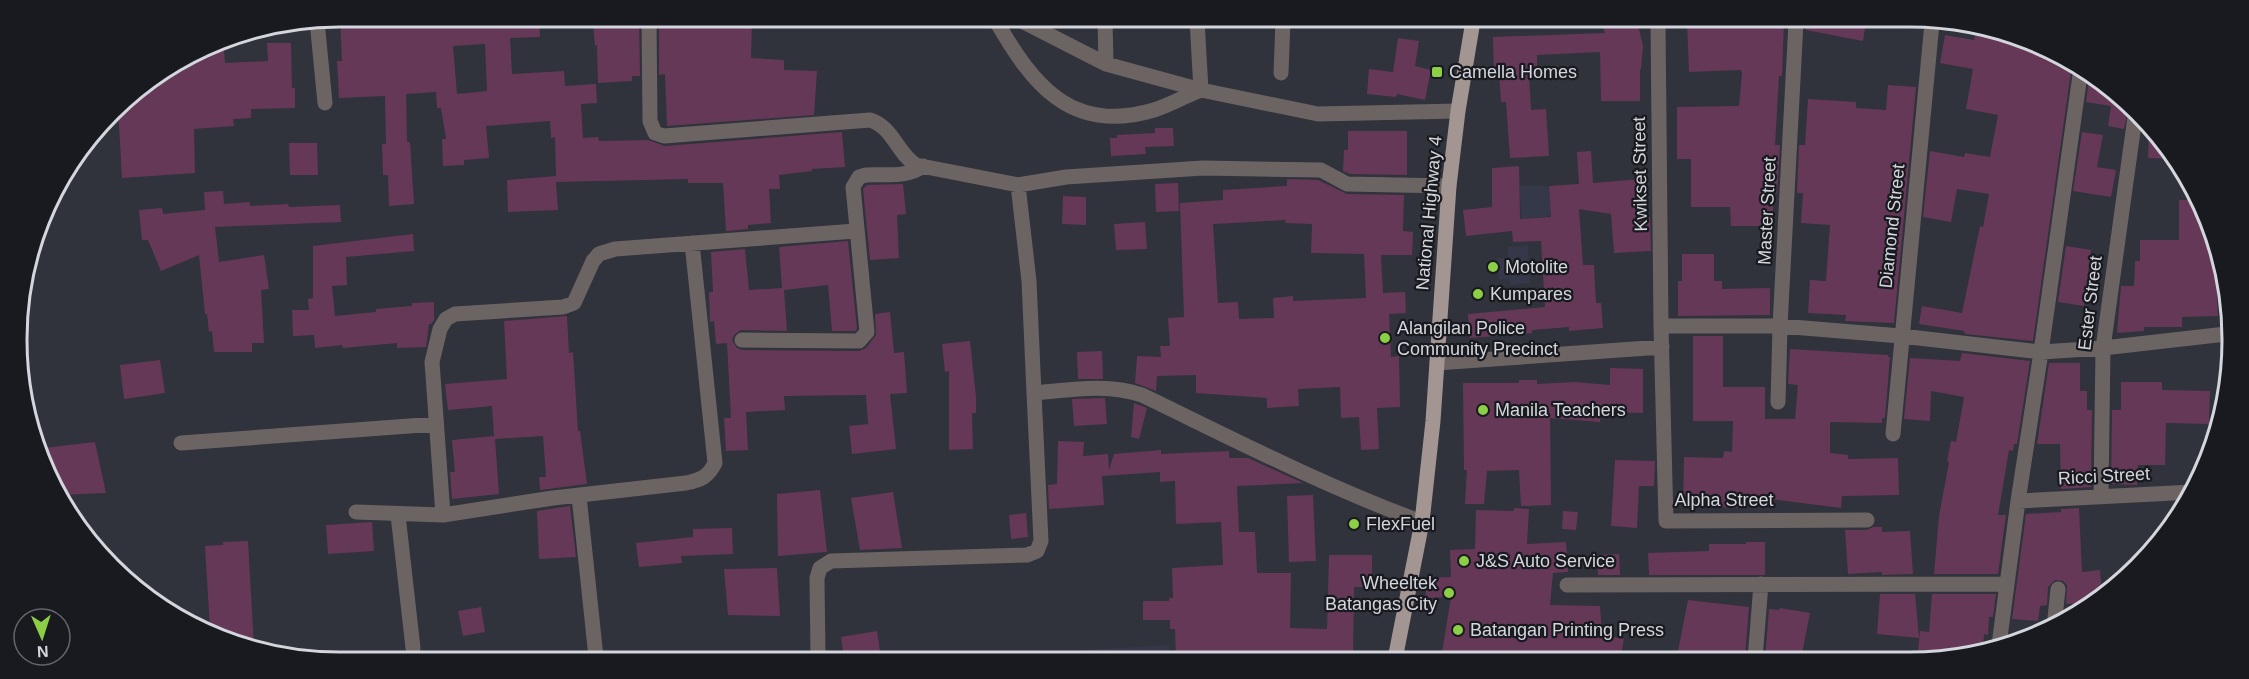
<svg xmlns="http://www.w3.org/2000/svg" width="2249" height="679" font-family="Arial,sans-serif">
<style>
.built{fill:#353849}
.building{fill:#653858;fill-rule:evenodd}
.lines{fill:none;stroke-linecap:round;stroke-linejoin:round}
.street{stroke:#6b6463;stroke-width:15}
.primary{stroke:#a29592;stroke-width:15}
.poi-dot{fill:#8cce45;stroke:#191a1f;stroke-width:2}
.labels{text-anchor:middle;dominant-baseline:central;stroke-width:4.5;stroke-linejoin:round;paint-order:stroke}
.poi-label{font-size:18px;fill:#d4d6dd;stroke:#191a1f;text-anchor:start}
.street-label{font-size:18px;fill:#d4d6dd;stroke:#191a1f}
.rim{fill:none;stroke:#d4d6dd;stroke-width:3}
</style>
<rect width="100%" height="100%" fill="#30323c"/>
<path class="built" d="M1519 186H1549L1551 214 1547 217 1522 219Z
M1528 245 1530 283 1510 285 1509 279 1499 280 1497 258H1508V247Z
M1169 645 1170 658H1084V650Z"/>
<path class="building" d="M340 16 370 17V20L406 17H539L540 37 510 38 512 74 564 71 565 86 596 84 597 103 581 104 583 138 598 137 599 141 648 140 665 146 842 132 845 167 812 169V171L779 175 780 189H769L771 223 748 225V229L726 231 723 183H688V179L556 182 558 210 508 212 507 180 556 176 555 137 551 138 550 121 486 126 489 158 464 160V165L443 166 442 139H446L441 108H437L436 92 406 94 407 142H410L414 204 389 206 388 175H383L382 144H386L385 96 339 98 337 61H342ZM485 44 487 91 457 94 453 46Z
M606 18H639L640 76H632V81L598 83 597 45 595 46 593 24 606 23Z
M659 18H715V20L752 21 751 58 784 60V70L817 71 814 115 667 126 665 74 659 75Z
M1611 21H1637L1643 46 1641 69H1640V101H1601L1600 52 1537 55V74H1529L1531 110 1546 109 1549 156 1510 158 1506 102H1501L1499 74H1494L1493 37 1605 33 1602 24Z
M1687 22H1784L1782 76H1779L1775 145H1780L1777 193H1773V226H1731L1730 207H1691V159H1677V107L1739 106 1742 73 1741 70 1689 72Z
M1806 22H1866L1863 41 1806 30Z
M1976 31 2007 37 2072 64 2033 341 1965 334 1964 331 1919 324 1922 306 1962 313 1980 226 1983 227 1989 194 1957 189 1951 222 1923 217 1930 151 1964 157 1965 153 1990 157 1998 115 1966 109 1973 69 1940 63 1945 35 1974 40Z
M1398 38 1419 41 1415 66 1431 70 1425 100 1397 94 1396 97 1367 94 1369 69 1393 72Z
M223 40 225 63 268 61 267 43H291L292 88H295V108L251 109V118L233 119 234 126 194 129 195 173 122 178 118 107 126 97 216 41Z
M2090 72 2128 110 2124 129 2108 126 2111 106 2086 102Z
M1888 85 1916 87 1894 323 1845 321 1846 315 1808 313 1810 280 1826 281 1830 225 1801 223 1803 193H1797L1799 145H1805L1808 99 1856 102V108L1886 110Z
M2144 126 2177 159 2148 158 2149 132 2143 131Z
M1155 128H1173L1174 146 1145 147 1146 154 1111 156 1110 138H1117V135L1155 133Z
M1348 131H1407V175L1350 174 1343 171 1344 150H1348Z
M2082 132 2103 135 2097 167 2116 170 2111 197 2073 191Z
M289 143H317L318 175H290Z
M1591 151 1593 183 1642 179 1645 217H1650L1651 251 1614 253 1611 214 1579 209 1583 265H1594L1596 303H1601L1603 328 1569 331V327L1532 330V333L1470 338 1468 314 1545 307 1541 241 1513 242 1512 231 1466 236 1463 210 1492 207V168L1519 166 1520 219 1551 217 1549 186 1579 184 1577 152Z
M1287 179 1318 180 1347 194 1404 195 1403 231 1413 232 1412 255H1381L1383 293 1405 292 1406 313 1389 314 1391 357 1399 356 1400 407 1377 408 1379 449 1361 450 1359 417 1341 418 1340 387 1298 389 1299 406 1267 408V398L1196 393V375L1157 376 1156 391 1135 383 1137 356 1161 357 1160 346H1170L1168 318 1184 317 1180 203 1223 200V190L1287 186ZM1286 220 1285 223 1312 224 1311 253 1364 254 1366 298 1293 301V296L1273 298 1274 318 1239 319 1238 302 1218 303 1213 224Z
M1178 183 1179 211 1156 212 1155 184Z
M903 184 906 214 897 215 899 258 870 260 863 189 867 185Z
M223 191 224 204 250 202V206L288 204 289 207 340 205 341 222 215 227 219 262 264 255 269 289 261 290 264 343H252V352H214L212 331 209 332 207 314H205L199 255 161 271 148 240H142L139 210 162 208 163 214 205 210 204 192Z
M1063 196 1086 197V225L1062 224Z
M2179 200H2195L2215 249 2218 316 2182 317V327H2144V331L2117 333 2121 286H2134L2135 261H2140V240H2179Z
M1145 222 1147 249 1116 250 1114 224Z
M413 234 414 251 346 257 347 285 332 286 335 316 376 312V309L412 306V303L434 302V320L431 324H429L426 347 397 348V343L343 348 342 345 315 348 314 335 293 336 292 310H309L308 299 313 298V246Z
M848 241 857 329 855 331H832L828 285 784 290 787 331 741 330 734 335 732 340 737 348 742 350 859 351 866 348 876 335 875 314 890 312 894 353 904 352 907 393 890 394 896 449 852 454 849 426 868 424 866 395 784 396 785 410 746 412 748 450 726 451 724 418H731L727 343 716 344 714 321 710 322 709 292H713L711 252 745 249 749 290 782 288 779 247Z
M2066 246 2091 250 2084 306 2058 302Z
M1682 254H1714V281H1722V289L1770 288V315L1678 316V281H1682Z
M567 316 569 353 573 352 578 431H580L587 484 540 490 539 477H546L543 436 495 439 499 494 452 499 450 472H455L452 440 494 436 492 406 448 410 445 384 507 379 504 321Z
M1693 336H1723V387H1765V419H1795L1798 385 1788 384 1790 349 1888 355V357H1890L1885 418H1882V423L1830 422V453L1848 455V459L1898 458 1899 495 1842 496 1841 508 1746 496 1744 508 1683 506 1684 457 1723 458 1724 451 1732 452 1733 421H1693Z
M970 341 976 397V413H972L973 449 949 450V371L945 372 942 344Z
M1102 351 1103 379H1078L1077 352Z
M1962 353 2030 361 2017 444H2014L2013 451 2009 450 1998 515H2006L1998 574H1934L1939 516 1949 462 1947 461 1951 441 1956 442 1964 397 1931 391 1930 421 1904 419 1910 358 1960 361Z
M160 360 165 393 124 399 120 365Z
M2049 363H2080V391H2087V410H2092L2091 487 2061 489 2060 444H2037Z
M1610 368 1643 369V413L1601 412 1600 422 1550 418 1551 505 1521 506 1519 470 1487 471 1484 504H1465L1467 470H1464L1463 383H1519V380H1537V384L1575 382 1610 385Z
M2121 382H2162V390L2210 391 2209 424 2166 423 2165 465H2138L2137 485 2111 484 2112 410H2121Z
M1105 398 1107 424 1074 426 1072 399Z
M1134 403 1147 408 1139 439 1131 437Z
M1058 441 1084 442 1083 456 1108 454 1109 470 1114 454 1161 450V454L1229 451V458H1248L1303 483 1237 486 1239 532H1255L1257 573H1291L1290 628 1327 629 1329 555H1372V587H1354L1353 658H1176L1175 629H1170V620H1143V601H1169V598H1173L1172 568 1223 565 1221 522 1176 524 1175 481 1160 482V472L1102 476 1104 505 1049 509 1048 485 1057 484Z
M95 442 106 493 60 495 47 466 44 448Z
M1615 460 1655 461 1654 486H1639L1637 528 1611 526Z
M820 490 827 552 778 556 777 494Z
M893 492 902 548 860 550 851 498Z
M1313 495 1316 561 1289 562 1287 496Z
M570 506 576 557 539 559 537 511Z
M1514 508 1529 509 1527 544 1566 542 1568 572 1553 573 1550 605 1600 606 1602 635 1624 639 1620 659H1441L1451 597 1426 598 1425 578 1451 577 1450 550 1475 549 1476 510 1514 511Z
M2079 508 2082 572 2100 570 2102 596 2092 603 2066 604 2067 585 2063 581 2055 580 2048 587 2047 605 2040 606 2038 621 2012 619 2026 514 2061 512V509Z
M1563 511 1578 512 1576 530 1562 529Z
M1026 513 1028 537 1011 539 1009 515Z
M372 522 374 551 328 554 326 525Z
M1873 527H1882V532L1910 531 1913 574 1882 575V572L1848 574 1845 530H1867Z
M732 528 733 554 681 556 682 563 639 567 636 543 693 537V529Z
M248 541 254 647 210 629 205 546 223 545V542Z
M1746 542H1765V575H1649L1648 553 1709 551V544H1746Z
M1619 554 1620 575H1598L1597 555Z
M777 568 780 616 728 615 724 569Z
M1880 594H1915L1919 638 1877 634Z
M1932 594H1996L1993 617H1989L1988 635 1984 634 1983 650 1961 657 1962 653 1918 650 1920 631 1929 632Z
M1688 600 1749 607 1745 659H1679L1681 651H1678Z
M481 607 485 632 463 636 458 611Z
M1780 608 1810 613 1801 659H1765L1769 609 1779 610Z
M877 631 881 658 844 657 841 637Z"/>
<g class="lines">
<path class="street" d="M649 18 650 121 655 133 664 136 870 120C893 127 897 153 916 165L1018 185 1029 281 1034 393C1070 390 1107 383 1142 395 1235 440 1326 487 1422 522
M995 19C1032 84 1071 135 1154 110 1170 105 1185 96 1201 90L1197 20
M1018 19 1106 64 1201 90 1318 114 1458 111
M1105 19 1106 64
M317 21 325 103
M1658 22 1661 326 1666 521 1867 520
M1281 73 1283 20
M1018 185 1066 177 1203 168 1321 170 1347 184 1449 186
M1661 326H1780L1901 336 2041 352 2103 348 2226 334
M742 340 859 341 867 332 853 187 859 177 866 175C884 174 908 178 923 166
M1437 363 1662 347
M1778 402 1780 326 1796 22
M1893 434 1932 23
M181 443 436 424
M2101 495 2103 348 2135 117
M579 496 596 657
M2018 501 2193 492
M356 512 443 515 553 498 686 483C701 480 708 477 715 463L692 243
M398 515 413 648
M443 515 432 362 440 329 446 319 455 314 563 307 574 303 593 261 599 254 615 249 856 231
M1567 585 2006 584
M2054 628 2058 589
M1999 645 2018 501 2041 352 2081 68
M818 657 817 578 820 568 831 561 1027 555 1037 551 1041 541 1034 393
M1755 659 1761 584"/>
<path class="primary" d="M1395 659 1422 522 1433 421 1449 186 1458 111 1473 21"/>
</g>
<g class="poi-dot">
<rect x="1431" y="66" width="12" height="12" rx="3"/>
<circle cx="1493" cy="267" r="6"/>
<circle cx="1478" cy="294" r="6"/>
<circle cx="1385" cy="338" r="6"/>
<circle cx="1483" cy="410" r="6"/>
<circle cx="1354" cy="524" r="6"/>
<circle cx="1464" cy="561" r="6"/>
<circle cx="1449" cy="593" r="6"/>
<circle cx="1458" cy="630" r="6"/>
</g>
<g class="labels">
<g class="poi-label">
<text x="1449" y="72">Camella Homes</text>
<text x="1505" y="267">Motolite</text>
<text x="1490" y="294">Kumpares</text>
<text x="1397" y="328">Alangilan Police<tspan x="1397" dy="21">Community Precinct</tspan></text>
<text x="1495" y="410">Manila Teachers</text>
<text x="1366" y="524">FlexFuel</text>
<text x="1476" y="561">J&amp;S Auto Service</text>
<text x="1437" y="583" text-anchor="end">Wheeltek<tspan x="1437" dy="21">Batangas City</tspan></text>
<text x="1470" y="630">Batangan Printing Press</text>
</g>
<g class="street-label">
<text transform="translate(1640 174) rotate(-91)">Kwikset Street</text>
<text transform="translate(1767 211) rotate(-87)">Master Street</text>
<text transform="translate(1429 213) rotate(-85)">National Highway 4</text>
<text transform="translate(1892 226) rotate(-84)">Diamond Street</text>
<text transform="translate(2090 303) rotate(-83)">Ester Street</text>
<text transform="translate(2104 476) rotate(-3)">Ricci Street</text>
<text x="1724" y="500">Alpha Street</text>
</g>
</g>
<path d="M0 0H2249V679H0ZM339 27H1910A312 312 0 0 1 2222 339V340A312 312 0 0 1 1910 652H339A312 312 0 0 1 27 340V339A312 312 0 0 1 339 27Z" fill="#191a1f" fill-rule="evenodd"/>
<path class="rim" d="M339 27H1910A312 312 0 0 1 2222 339V340A312 312 0 0 1 1910 652H339A312 312 0 0 1 27 340V339A312 312 0 0 1 339 27Z"/>
<g transform="translate(42 637) rotate(177)"><circle r="28" fill="#191a1f" stroke="#64656b" stroke-width="1.5"/>
<path d="M0-4.5L10 22L0 15L-10 22Z" fill="#8cce45"/>
<text y="-9" font-size="16" font-weight="bold" text-anchor="middle" fill="#d4d6dd">N</text>
</g>
</svg>
